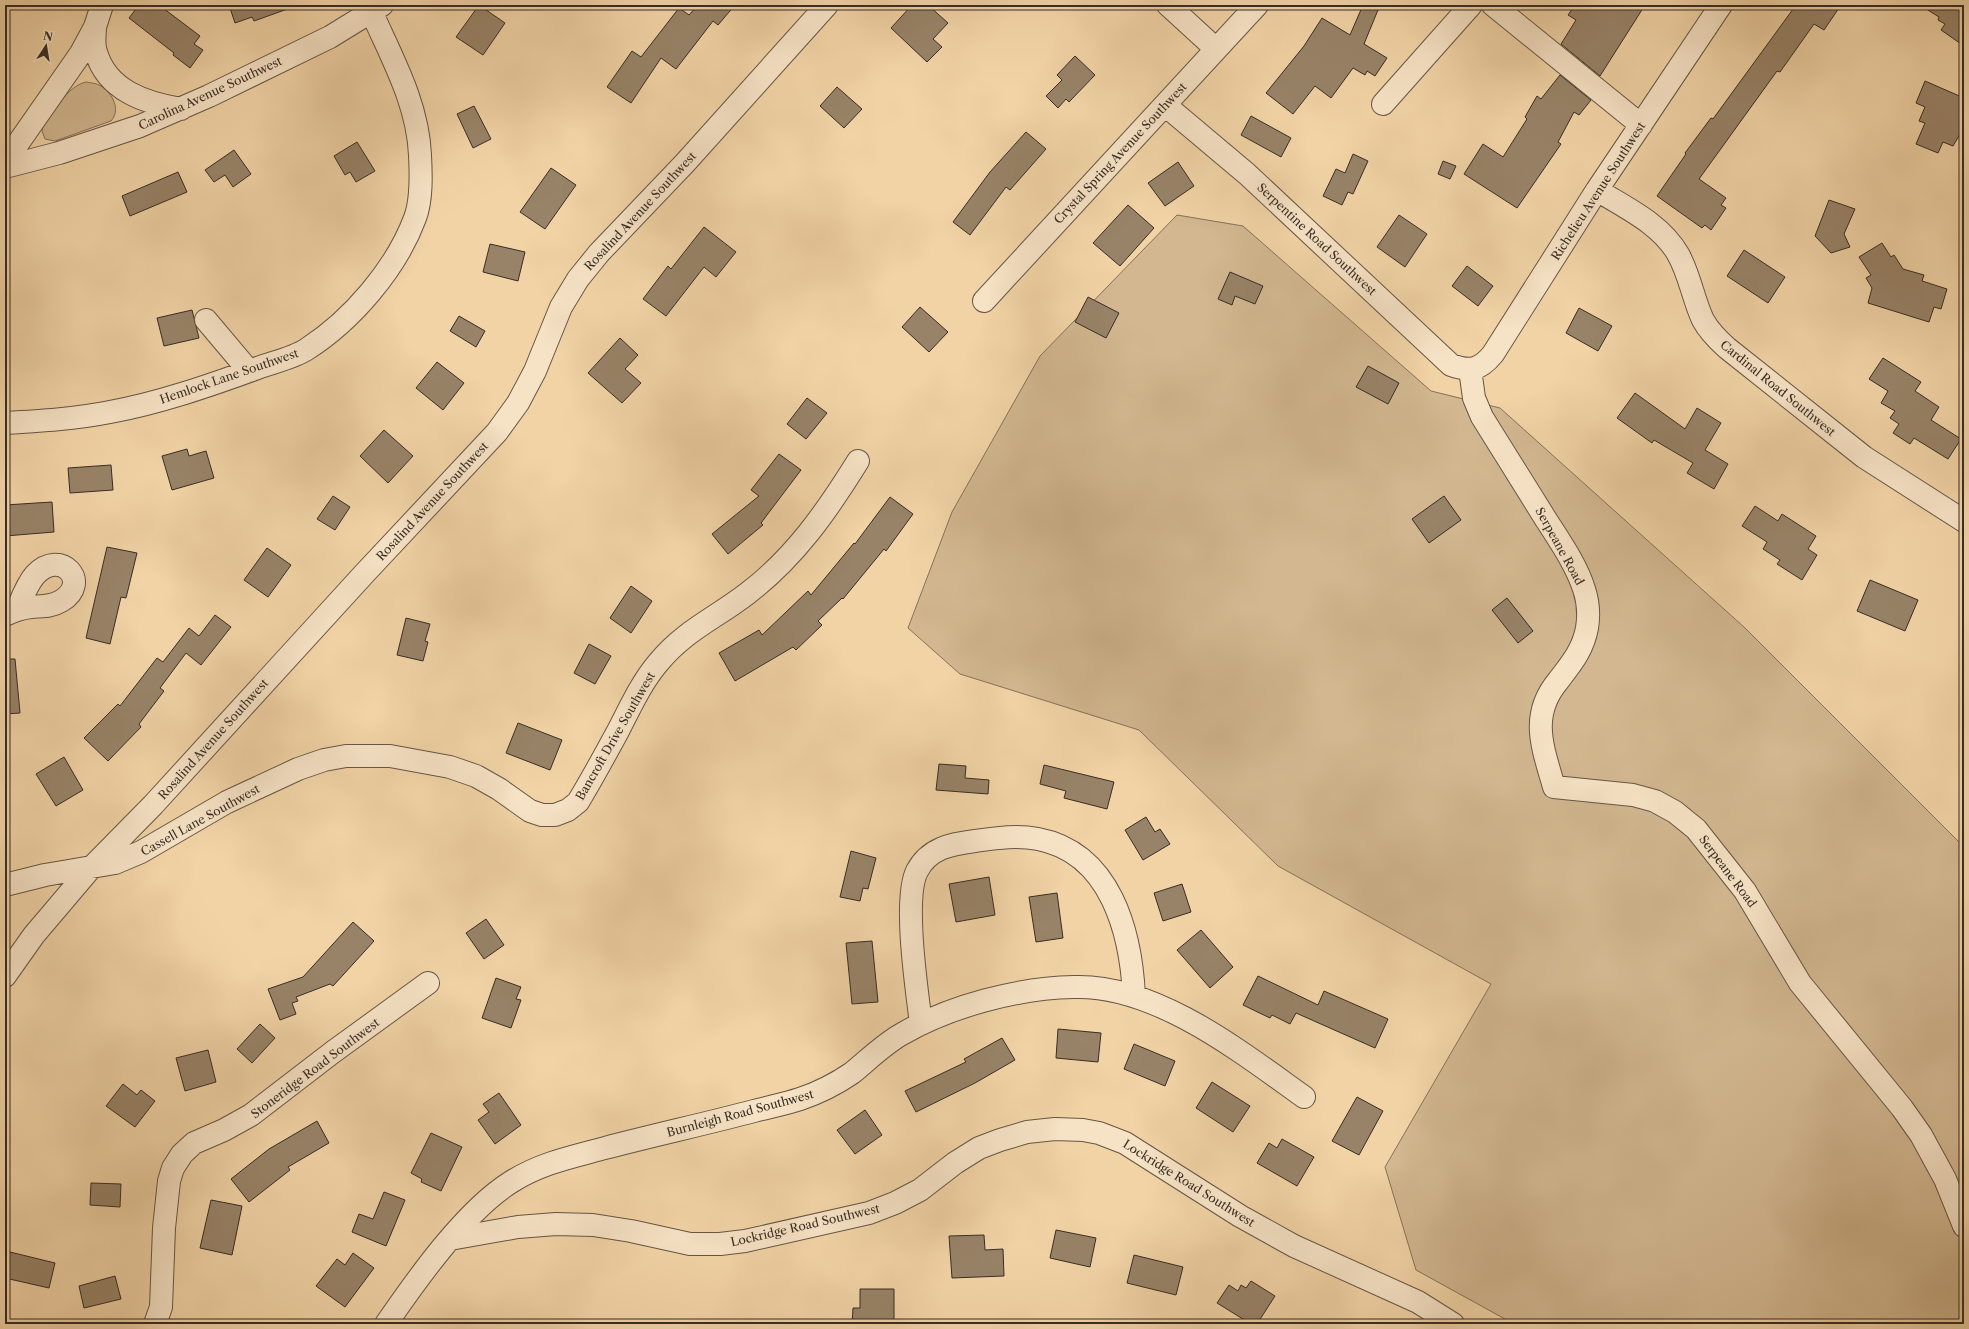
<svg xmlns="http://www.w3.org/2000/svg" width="1969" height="1329" font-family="'Libre Caslon Text',serif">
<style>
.green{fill:#d2b790;stroke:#85725a}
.building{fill:#988368;stroke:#382d25}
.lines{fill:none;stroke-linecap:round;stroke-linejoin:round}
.minor-casing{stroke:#665645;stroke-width:24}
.minor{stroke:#f6e2c5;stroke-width:22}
.labels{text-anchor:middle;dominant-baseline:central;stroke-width:3;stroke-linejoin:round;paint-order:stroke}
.street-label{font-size:12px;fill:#382d25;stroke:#f6e2c5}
</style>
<rect width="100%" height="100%" fill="#f1d3a6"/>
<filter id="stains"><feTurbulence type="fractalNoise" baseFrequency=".005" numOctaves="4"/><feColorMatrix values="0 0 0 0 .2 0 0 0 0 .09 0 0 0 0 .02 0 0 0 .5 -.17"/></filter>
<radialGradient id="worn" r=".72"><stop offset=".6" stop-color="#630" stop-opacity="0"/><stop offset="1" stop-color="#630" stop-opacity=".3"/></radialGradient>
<path class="green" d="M86 82C91 83 96 83 101 86 113 94 121 110 111 121L55 141 45 139 42 131 43 126C55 111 66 87 86 82Z
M1177 215 1243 226 1431 391 1500 408 1744 627 1964 847V1324H1514L1416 1270 1385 1167 1491 984 1278 866 1139 730 960 674 908 628 952 512 1040 356Z"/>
<path class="building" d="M139 5H159L200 36 194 44 203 50 190 68 173 55 174 53 129 18Z
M229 5H293V7L254 21 252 17 235 23Z
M479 5 505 23 483 55 456 37Z
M695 5H735L718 25 713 21 676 69 661 58 631 103 607 87 632 51 641 57 679 8 689 15 697 6Z
M912 5H928L948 23 933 39 942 47 927 62 891 28Z
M1363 5H1380L1364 44 1387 58 1375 76 1367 71 1365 75 1353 68 1331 98 1315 86 1293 114 1266 93 1304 46 1322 18 1350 35Z
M1575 5H1645L1600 76 1561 44 1576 20 1568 15Z
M1796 5H1841L1824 30 1814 24 1780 72 1777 71 1699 179 1726 198 1721 205 1726 208 1711 230 1705 225 1702 228 1657 196 1686 154 1685 153 1711 118 1713 119Z
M1920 5H1956L1964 10V46L1941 30 1945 24 1938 20 1939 17Z
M1075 56 1095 75 1069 102 1066 99 1058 108 1046 96 1062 80 1057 75Z
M1560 75 1591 100 1579 115 1574 112 1558 142 1561 144 1517 208 1464 174 1483 144 1503 157 1527 119 1525 117 1537 96 1541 99Z
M1925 81 1964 98V125L1960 134 1953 146 1943 142 1938 153 1916 144 1925 123 1919 121 1925 107 1916 103Z
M837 87 862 109 844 128 820 106Z
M474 106 491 139 473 148 457 114Z
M1251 116 1291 138 1281 157 1241 135Z
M1026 132 1046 149 1010 190 1006 187 970 235 953 222 990 172Z
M357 142 375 171 356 182 350 172 345 175 334 156Z
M234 150 251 174 233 187 225 175 214 182 205 170Z
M1353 154 1368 161 1353 194 1348 192 1342 205 1323 196 1336 169 1345 173Z
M1443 161 1456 166 1450 179 1438 174Z
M1178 162 1194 186 1165 206 1148 183Z
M551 168 576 185 545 229 520 212Z
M178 172 187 192 130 216 122 196Z
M1829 200 1855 209 1844 234 1850 247 1831 253 1815 236Z
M1128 205 1154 228 1120 266 1093 243Z
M1399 215 1427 234 1405 267 1377 247Z
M704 227 736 252 716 277 704 267 666 316 643 299 668 266 671 269Z
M1882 243 1891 257 1894 255 1903 269 1924 275 1922 281 1947 289 1941 309 1934 307 1929 322 1868 303 1872 288 1866 278 1871 275 1859 257Z
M490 244 525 252 518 281 483 272Z
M1744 250 1785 277 1768 303 1727 276Z
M1467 266 1493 286 1478 306 1452 286Z
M1230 272 1263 286 1255 304 1235 296 1232 305 1218 299Z
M1088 297 1119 313 1106 338 1075 322Z
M920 307 948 332 929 352 902 327Z
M1579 308 1612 326 1598 351 1566 333Z
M192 310 199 338 164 346 157 318Z
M459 316 485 331 476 347 450 331Z
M620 338 638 355 625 369 641 383 622 403 588 373Z
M1883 358 1921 382 1915 391 1939 407 1931 420 1961 439 1948 459 1914 438 1910 444 1893 433 1899 424 1890 418 1895 411 1881 403 1888 391 1869 379Z
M437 362 464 383 443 410 416 388Z
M1368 366 1399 383 1388 404 1356 387Z
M1635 393 1685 429 1697 408 1721 423 1705 450 1728 464 1714 489 1687 473 1693 463 1654 440 1652 443 1617 418Z
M807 398 827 413 806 439 787 424Z
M384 430 413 456 388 483 360 456Z
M187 449 189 456 206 451 214 478 172 490 162 456Z
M779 454 801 470 761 523 763 525 728 554 712 534 759 496 751 490Z
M111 465 113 490 70 493 68 468Z
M333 496 350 507 335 530 317 519Z
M1444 496 1461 520 1429 543 1412 519Z
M890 497 913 514 886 551 884 549 843 599 842 598 818 621 822 625 796 650 793 647 735 681 719 653 759 630 762 635 808 591 811 595 854 543 855 544Z
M52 502 54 532 5 536V505Z
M1755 506 1778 521 1782 514 1816 536 1808 549 1817 555 1802 580 1777 564 1780 560 1763 549 1767 542 1742 526Z
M107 547 137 553 126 598 121 597 110 644 86 638Z
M267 548 291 565 268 597 244 580Z
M1870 580 1918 600 1905 631 1857 611Z
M631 586 652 601 631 633 610 618Z
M1507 598 1533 631 1518 643 1492 610Z
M215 615 231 627 201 665 186 653 160 688 164 691 139 724 141 727 108 761 84 738 118 704 120 706 157 658 163 662 189 628 199 636Z
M406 618 430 624 425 641 428 642 423 661 397 655Z
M589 644 611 656 595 684 574 673Z
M5 659H15L20 713 5 714Z
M518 723 562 740 550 770 506 753Z
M64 757 83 790 56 806 36 774Z
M939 764 966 766 965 778 989 780 988 794 936 790Z
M1044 765 1114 782 1107 809 1064 798 1066 791 1040 784Z
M1146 817 1155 832 1160 829 1170 844 1143 860 1125 830Z
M851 851 876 858 868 889 863 888 860 901 840 897Z
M989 877 995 915 956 922 949 884Z
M1182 884 1191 912 1163 921 1154 893Z
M1057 893 1063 938 1036 942 1029 897Z
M486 919 504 945 484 959 466 933Z
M353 922 374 941 333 986 330 984 296 997 298 1001 292 1003 296 1014 280 1020 268 989 303 977Z
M1201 930 1233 967 1210 988 1177 950Z
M872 941 878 1002 852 1004 846 943Z
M1258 976 1318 1005 1324 991 1388 1019 1375 1048 1296 1013 1290 1024 1272 1015 1270 1018 1243 1005Z
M496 978 521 987 516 999 521 1000 511 1028 482 1018Z
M260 1024 275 1038 252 1063 237 1049Z
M1058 1029 1101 1033 1098 1062 1056 1058Z
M1002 1038 1015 1060 975 1083 916 1112 905 1091 966 1062 964 1059Z
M1134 1044 1175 1061 1165 1086 1124 1069Z
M208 1050 216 1082 185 1091 176 1058Z
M1212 1082 1250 1106 1233 1132 1196 1108Z
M123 1084 137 1095 141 1090 155 1101 135 1127 106 1106Z
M499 1093 521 1125 495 1144 478 1120 489 1112 483 1104Z
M1357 1097 1383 1111 1359 1155 1332 1141Z
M865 1110 882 1135 855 1154 837 1130Z
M317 1121 329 1143 288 1167 290 1170 249 1202 231 1179 269 1149Z
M431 1133 462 1147 441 1191 421 1182 422 1179 411 1173Z
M1282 1139 1314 1157 1297 1186 1257 1163 1269 1143 1277 1148Z
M91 1183 121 1184 120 1207 90 1205Z
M384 1192 405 1200 386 1246 352 1232 359 1214 373 1219Z
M211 1200 242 1206 232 1255 200 1248Z
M1056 1230 1096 1238 1090 1267 1050 1258Z
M984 1235 985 1250 1003 1249 1004 1276 952 1278 949 1236Z
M10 1252 55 1263 49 1288 5 1278Z
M353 1253 374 1268 345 1307 316 1286 337 1259 345 1265Z
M1134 1255 1183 1267 1176 1295 1127 1283Z
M115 1276 121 1299 84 1308 79 1286Z
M1251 1281 1275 1296 1257 1324H1251L1217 1303 1229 1285 1238 1291 1241 1285 1246 1288Z
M860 1289H894V1324H852L853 1308H860Z"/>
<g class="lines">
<defs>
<path id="minor" d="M1168 5 1216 49
M1493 5 1641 125
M95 27C95 34 93 44 96 52 107 91 146 103 181 109
M1383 104 1471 5
M1165 105 1247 174 1451 365C1470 372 1480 370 1493 354L1597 190 1721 5
M5 162 81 53 95 27 102 5
M5 167 59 153 140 126 209 96 330 37 382 5
M1597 190C1626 208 1661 224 1678 254 1690 275 1693 299 1703 320 1709 331 1718 340 1727 348L1864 457 1964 521
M984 301 1257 5
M206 320 249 371
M1470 369 1474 398 1482 417C1503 451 1524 484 1545 518 1559 540 1576 564 1584 589 1588 601 1589 616 1587 628 1583 650 1571 664 1558 681 1529 716 1543 748 1554 787L1633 795 1655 801 1675 812 1696 829 1745 891 1800 983 1902 1108 1921 1135 1945 1179 1964 1226
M5 423C40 421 75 419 110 412 159 403 208 386 255 369 270 363 294 358 307 349 352 320 396 269 415 218 422 200 421 174 420 155 418 104 392 58 372 13
M5 615C13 611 22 608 31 607 42 606 51 607 61 601 92 583 61 547 35 575 27 584 22 598 17 610
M5 885 45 875 115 863 141 852 227 802 298 769 324 760 346 756H390L450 767 476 776 499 789 530 811 542 815H555L568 810 578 802C592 779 605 755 618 731 630 708 641 683 658 663 685 630 716 618 748 593 795 557 827 511 858 461
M5 976 34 935 90 869 153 805 364 574 497 432 518 403 535 371 561 307 578 279 599 253 685 163 827 5
M921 1024C917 991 903 899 917 871 929 848 951 844 975 841 997 838 1017 835 1038 839 1111 853 1131 933 1134 996
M450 1239 518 1227 556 1224 593 1225 631 1231 690 1244H720L745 1241 869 1213 895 1203 920 1190 955 1163 979 1148 1000 1140 1027 1132 1055 1129 1083 1130 1099 1133 1125 1143 1240 1216 1294 1246 1418 1302 1453 1324
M155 1324 161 1307 164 1228 169 1181 173 1168 182 1154 194 1143 224 1130 251 1115 333 1052 428 983
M386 1324C417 1279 465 1211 511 1182 541 1163 572 1157 605 1148 654 1135 705 1124 754 1111 769 1107 785 1104 800 1099 818 1093 836 1084 852 1073 868 1060 884 1044 902 1034 950 1006 1018 988 1074 987 1155 984 1241 1052 1304 1097"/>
</defs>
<use href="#minor" class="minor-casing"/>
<use href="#minor" class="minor"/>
</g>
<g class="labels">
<g class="street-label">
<text transform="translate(210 93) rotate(-25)">Carolina Avenue Southwest</text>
<text transform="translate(1120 153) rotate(-47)">Crystal Spring Avenue Southwest</text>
<text transform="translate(1598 191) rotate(-57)">Richelieu Avenue Southwest</text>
<text transform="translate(640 211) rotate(-47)">Rosalind Avenue Southwest</text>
<text transform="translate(1317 239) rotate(43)">Serpentine Road Southwest</text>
<text transform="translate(229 376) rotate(-19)">Hemlock Lane Southwest</text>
<text transform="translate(1778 388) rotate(39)">Cardinal Road Southwest</text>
<text transform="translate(432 501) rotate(-47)">Rosalind Avenue Southwest</text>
<text transform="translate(1560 546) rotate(61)">Serpeane Road</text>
<text transform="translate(615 736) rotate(-60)">Bancroft Drive Southwest</text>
<text transform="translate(213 739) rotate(-48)">Rosalind Avenue Southwest</text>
<text transform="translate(200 820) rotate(-29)">Cassell Lane Southwest</text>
<text transform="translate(1728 871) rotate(53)">Serpeane Road</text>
<text transform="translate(315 1068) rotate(-37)">Stoneridge Road Southwest</text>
<text transform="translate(740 1113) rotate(-15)">Burnleigh Road Southwest</text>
<text transform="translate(1189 1183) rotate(32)">Lockridge Road Southwest</text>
<text transform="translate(805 1225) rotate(-13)">Lockridge Road Southwest</text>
</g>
</g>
<rect width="1969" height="1329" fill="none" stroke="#f1d3a6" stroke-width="20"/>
<rect x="6" y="6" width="1957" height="1317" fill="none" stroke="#382d25" stroke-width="2"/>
<rect x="10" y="10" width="1949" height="1309" fill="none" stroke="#382d25"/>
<g transform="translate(46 46) rotate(12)" stroke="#f6e2c5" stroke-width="3" paint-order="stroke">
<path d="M0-3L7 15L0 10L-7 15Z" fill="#382d25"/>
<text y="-6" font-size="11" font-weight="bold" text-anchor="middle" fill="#382d25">N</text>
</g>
<rect width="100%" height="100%" filter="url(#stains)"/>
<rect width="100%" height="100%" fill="url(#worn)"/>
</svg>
